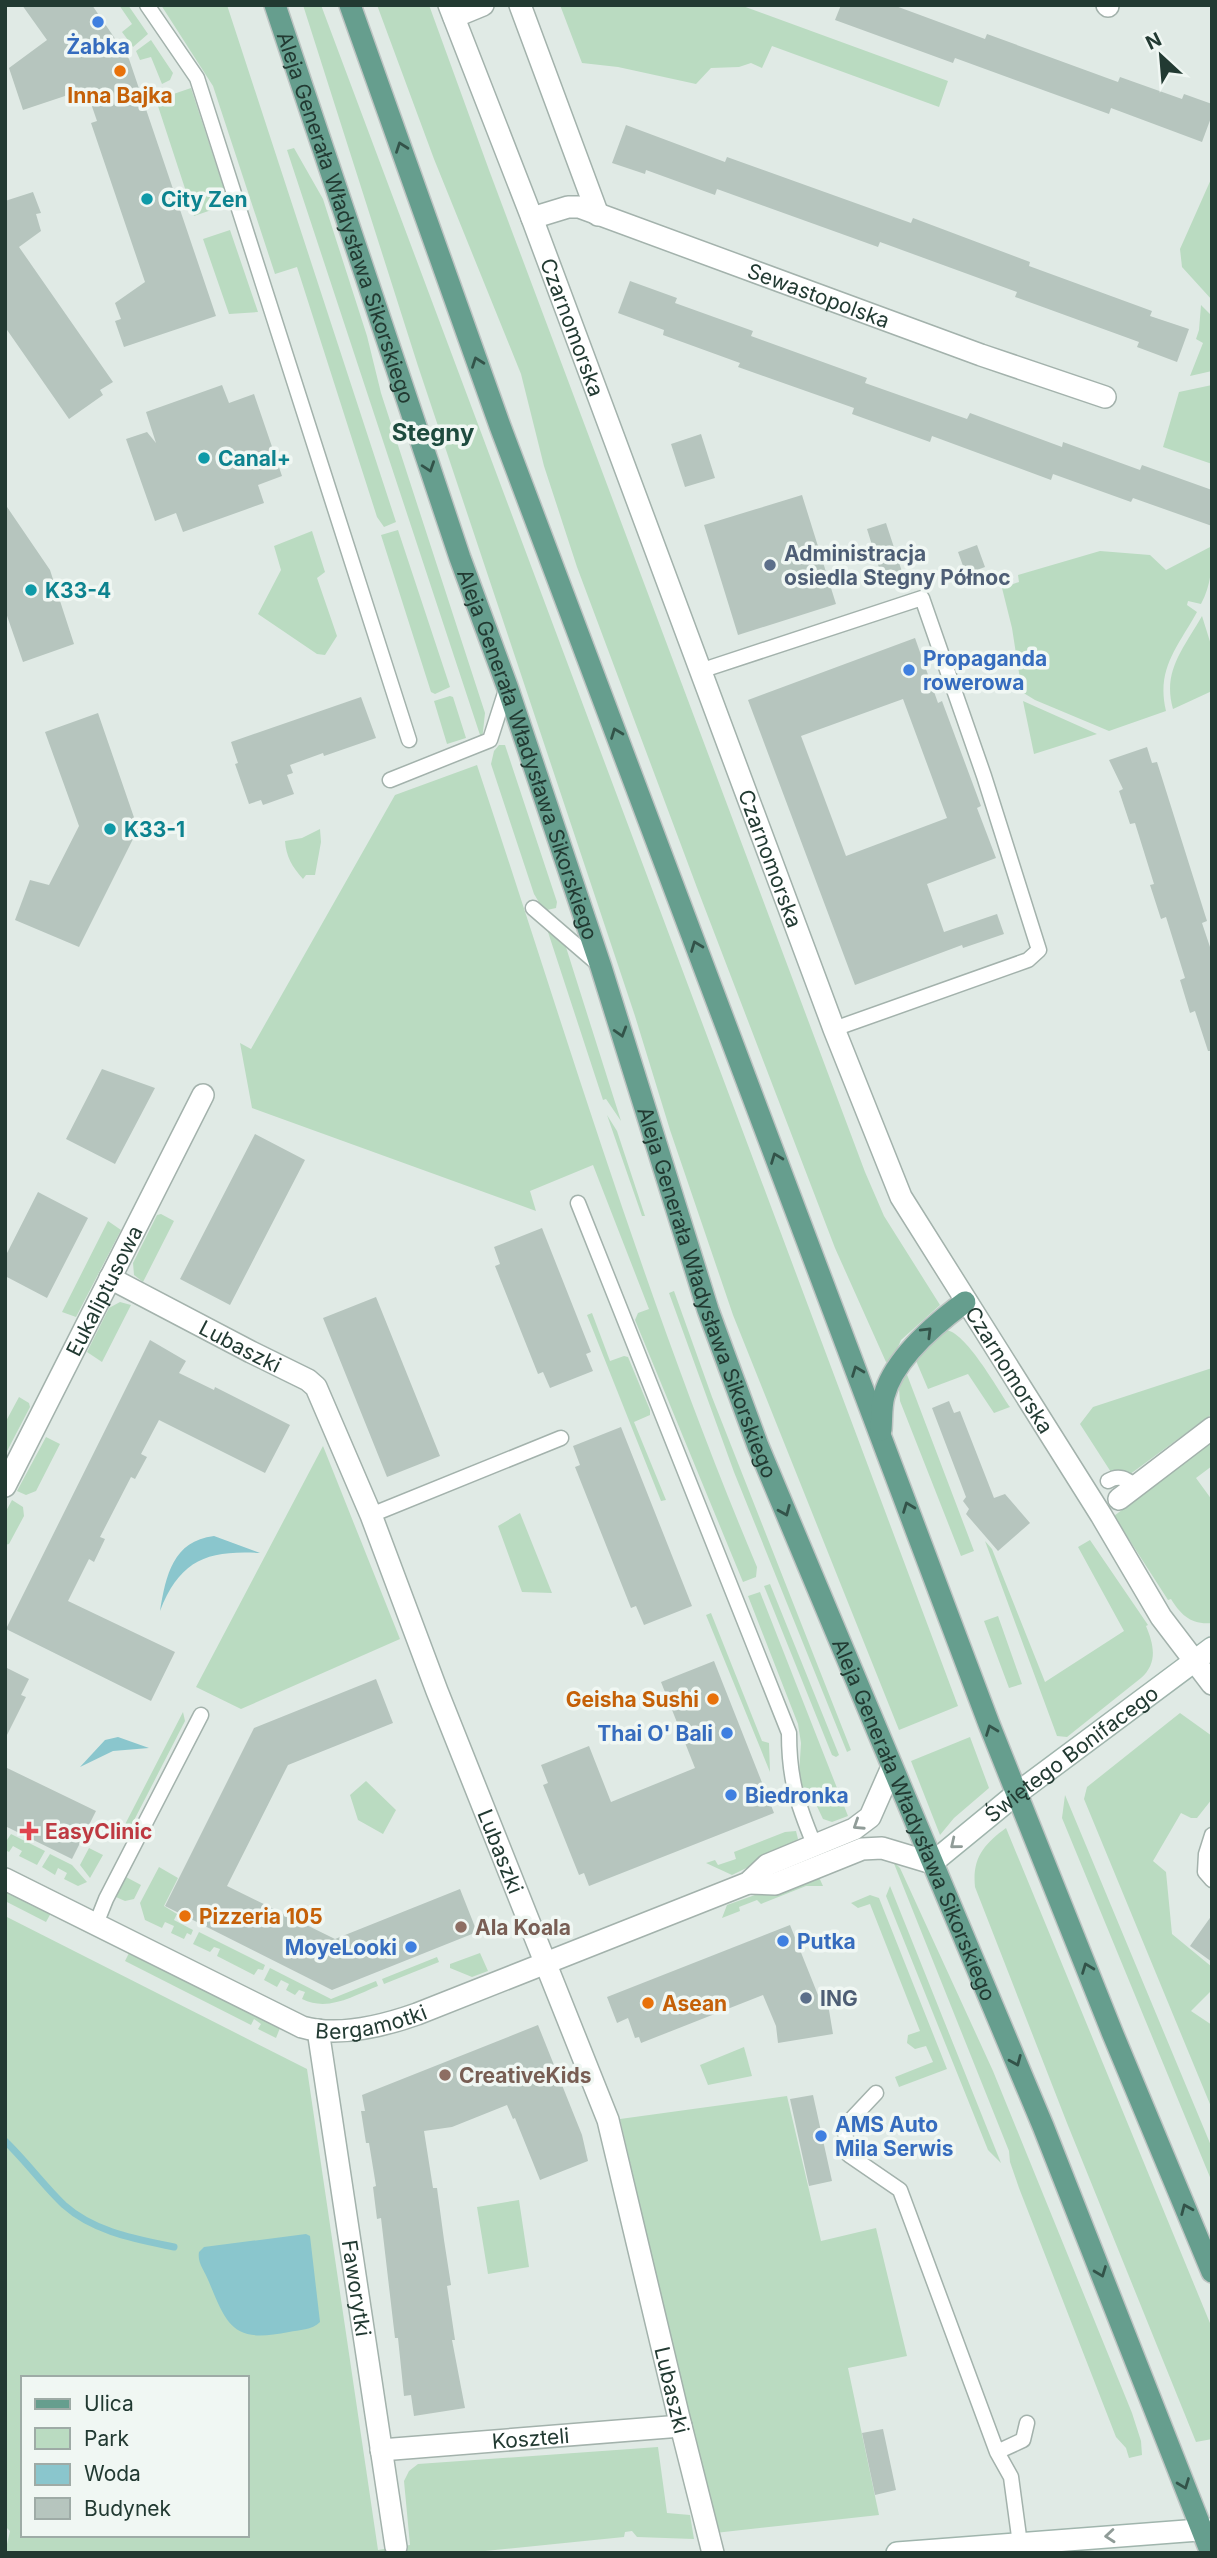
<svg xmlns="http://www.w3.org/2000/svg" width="1217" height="2558" font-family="Inter,sans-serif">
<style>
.green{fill:#badbc1;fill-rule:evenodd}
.water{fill:#8ac6cd}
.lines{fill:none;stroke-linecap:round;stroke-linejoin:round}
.stream{stroke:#8ac6cd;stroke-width:7}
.building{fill:#b6c5be;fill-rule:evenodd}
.lane-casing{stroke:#a3b2ac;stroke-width:17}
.street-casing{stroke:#a3b2ac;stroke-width:24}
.secondary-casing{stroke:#a0b5ad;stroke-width:24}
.primary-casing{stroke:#bdc4c2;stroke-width:24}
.lane{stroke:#fff;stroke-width:14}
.street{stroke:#fff;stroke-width:21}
.secondary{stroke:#fff;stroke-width:21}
.primary{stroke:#669e8e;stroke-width:21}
.oneway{stroke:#335349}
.oneway2{stroke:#909c98}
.shop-dot{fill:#3f7fe0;stroke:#f0f7f3;stroke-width:2.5}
.food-dot{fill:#e8710a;stroke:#f0f7f3;stroke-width:2.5}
.culture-dot{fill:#0f9aa8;stroke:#f0f7f3;stroke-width:2.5}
.service-dot{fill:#5c6f8a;stroke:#f0f7f3;stroke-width:2.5}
.health-dot{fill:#e0444e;stroke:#f0f7f3;stroke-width:2.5}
.education-dot{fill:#8d6e63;stroke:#f0f7f3;stroke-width:2.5}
.labels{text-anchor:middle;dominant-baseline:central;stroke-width:7;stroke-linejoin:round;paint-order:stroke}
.shop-label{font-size:21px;font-weight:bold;fill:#366cbe;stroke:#f0f7f3;text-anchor:start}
.food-label{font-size:21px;font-weight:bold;fill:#c56008;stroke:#f0f7f3;text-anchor:start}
.culture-label{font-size:21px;font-weight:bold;fill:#0d838f;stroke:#f0f7f3;text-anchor:start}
.street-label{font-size:21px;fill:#223a32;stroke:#f0f7f3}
.service-label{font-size:21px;font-weight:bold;fill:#4e5e75;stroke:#f0f7f3;text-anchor:start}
.health-label{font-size:21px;font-weight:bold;fill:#be3a42;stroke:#f0f7f3;text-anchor:start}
.education-label{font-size:21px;font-weight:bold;fill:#785e54;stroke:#f0f7f3;text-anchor:start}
.quarter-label{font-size:24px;font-weight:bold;fill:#1e4b3e;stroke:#f0f7f3}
</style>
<rect width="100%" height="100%" fill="#e0eae5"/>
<path class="green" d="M119 5H128L148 34 133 47 122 32 132 24Z
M161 5H227L396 522 384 527 377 517 297 267 275 274 213 86Z
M303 5H321L958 1706 899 1730 733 1315 670 1130 635 1016 418 366Z
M377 5H429L489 170 865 1172 884 1216 940 1305 901 1340 892 1361 886 1362 835 1248 699 893 577 567 544 466 521 374 434 159Z
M560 5H740L948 81 939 107 772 46 762 68 751 63 739 67 711 68 696 84 618 67 582 63Z
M151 40 173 73 170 80 162 84 151 57 140 60 136 51Z
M191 88 229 204 194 216 156 100Z
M294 148 323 199 367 336 381 393 485 713 482 741 287 150Z
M1212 177V300L1182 267 1180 249Z
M230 230 258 312 229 314 203 239Z
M1201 305 1212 316V371L1190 376 1203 343 1196 339 1199 330Z
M1212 385V464L1163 447 1179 392Z
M398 530 450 687 435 694 431 692 381 535Z
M312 531 325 572 317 578 337 636 325 655 317 654 258 614 281 570 274 546Z
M1212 546C1212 568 1211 585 1201 604L1188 601 1187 605 1197 612C1177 648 1156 669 1166 711L1109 731 1035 700 1022 692 1012 628 1002 588 1019 582 1018 575 1100 551 1150 555 1166 570Z
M1202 616 1212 648V691L1173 709C1162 671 1184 648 1202 616Z
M450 696 453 697 466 738 447 744 434 701Z
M1023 701 1097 734 1034 754Z
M499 745H505L557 902 556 908 547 910 540 904 534 894 491 764 494 751Z
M477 765C566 1033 647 1306 757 1567L756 1577 743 1582 635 1320 638 1313 649 1309 593 1165 530 1191 536 1211 252 1108 240 1043 251 1049 395 795Z
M320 829 321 842 315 875H306L303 879C292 867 286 856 285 841L302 838Z
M547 929 565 944 621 1121 606 1099 603 1100Z
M607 1115 617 1131 645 1216H642Z
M161 1214 174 1221 143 1282 134 1275 133 1263 157 1215Z
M108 1221 121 1230 76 1317 62 1312Z
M674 1291 712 1397 851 1750 847 1752 734 1472 669 1293Z
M120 1302 131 1305 102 1362 87 1352 109 1308Z
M592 1313 610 1361 624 1356 628 1357 650 1410V1415L634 1422 666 1500 661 1501 587 1315Z
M945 1330C965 1330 998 1390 1010 1407L994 1413 968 1374 928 1389 914 1356Z
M1212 1368V1414L1118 1483 1080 1424 1093 1407Z
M906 1372 974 1551 961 1556 900 1401 899 1389Z
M19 1397 29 1403 30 1407 5 1455V1423Z
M46 1437 60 1444 36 1491 26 1495 17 1491Z
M1212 1441V1466L1196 1478 1212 1500V1623C1191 1625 1181 1615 1171 1599L1168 1600 1114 1516Z
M323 1446 400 1639 241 1709 196 1687Z
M12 1500 23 1507 24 1516 9 1544 5 1545V1513Z
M520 1513 552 1593 522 1592 498 1526Z
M1090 1540 1148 1625 1146 1626C1154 1645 1158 1663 1141 1678L1067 1737 1057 1736 985 1541 992 1549 1045 1682 1124 1631 1078 1547Z
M770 1584 839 1755 836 1757 832 1755 764 1586Z
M760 1592 848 1816 832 1822 823 1819 813 1798 806 1800 799 1775 801 1743 798 1724 748 1596Z
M711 1613 762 1741 769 1743 770 1772 706 1615Z
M998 1616 1022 1684 1009 1688 984 1621Z
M183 1712 185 1721 127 1834 117 1840Z
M1180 1713 1212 1736V1799L1197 1818H1191L1181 1813 1153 1861 1166 1872 1172 1934 1212 1967V1990L1191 2011 1212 2025V2109L1084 1799 1087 1787Z
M970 1737 989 1788 954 1818 940 1835 911 1761Z
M366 1781 396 1810 383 1834 358 1820 350 1795Z
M1065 1795 1212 2148V2182L1062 1818Z
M1006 1828 1212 2328V2439L1196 2442 1067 2123 975 1887C972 1858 984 1844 1006 1828Z
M796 1831 798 1839 794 1845 732 1875 706 1863 715 1860 718 1865 736 1859 734 1852 785 1832Z
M11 1834 45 1851 37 1865 19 1856 22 1851 13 1846 9 1852 5 1850V1843Z
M89 1848 103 1855 90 1878 80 1865Z
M50 1854 72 1865 87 1882 78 1886 64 1879 67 1873 58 1868 55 1875 42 1867Z
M893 1861 900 1868 993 2071 1132 2413 1141 2441 1142 2455 1129 2458 1126 2448 1116 2437 1019 2188 1010 2162 1009 2151Z
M159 1867 178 1878 164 1906 177 1914 174 1920 193 1930 191 1935 187 1933 184 1939 171 1933 174 1926 165 1922 162 1928 145 1920 140 1903Z
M817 1873 823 1886H806L761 1904 757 1900 739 1907 740 1911 722 1918 727 1905Z
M126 1877 141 1885 134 1899 125 1901 116 1897Z
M890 1886 1001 2163 988 2150 886 1896Z
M5 1891 51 1913 46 1922 5 1901Z
M870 1895 879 1898 947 2069 899 2087 895 2077 933 2062 926 2046 915 2049 907 2043 908 2035 920 2031 870 1904 858 1908 851 1903Z
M5 1916 307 2069 378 2550 410 2545 404 2481 409 2471 418 2464 658 2447 667 2513 690 2515 694 2539 637 2537 632 2531 625 2532 624 2537 465 2553H5L10 2531 5 2526ZM23 2378H247V2535H23Z
M199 1932 265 1965 263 1970 258 1969 254 1975 217 1956 220 1949 214 1947 210 1952 193 1944Z
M129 1953 280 2028 276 2038 258 2029 261 2024 254 2019 251 2025 125 1961Z
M480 1953 488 1971 472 1977 450 1968V1964Z
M437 1957 439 1962 384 1984 382 1979Z
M270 1968 331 1999 376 1981 378 1986C353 1996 328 2012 302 1999L305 1992 299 1990 295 1995 286 1990 289 1984 281 1980 277 1987 264 1980Z
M744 2047 752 2076 708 2085 700 2065Z
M787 2096 821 2241 876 2228 907 2356 848 2368 879 2515 715 2533 620 2119Z
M519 2200 529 2267 488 2274 477 2207Z"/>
<path class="water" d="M214 1536 260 1553C207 1550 180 1560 160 1611 166 1575 173 1541 214 1536Z
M118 1737 149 1748 113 1751 80 1767 105 1740Z
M306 2234 310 2236 320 2322C312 2330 299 2330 289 2332 234 2343 228 2328 209 2282 205 2271 197 2263 199 2252L204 2247Z"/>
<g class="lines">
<path class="stream" d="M5 2141C26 2161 43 2185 64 2205 94 2232 136 2239 174 2247"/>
</g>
<path class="building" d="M22 5H92L129 59 216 316 124 347 115 321 121 319 115 303 145 282 91 123 97 121 86 89 23 110 9 68 47 40Z
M841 5H893L985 39 987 34 1118 82 1120 77 1182 99 1184 94 1212 104V115L1202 142 1111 108 1109 114 955 58 953 63 835 20Z
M626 125 725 162 727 157 911 223 913 218 1030 262 1029 266 1152 311 1150 316 1189 329 1177 362 1137 347 1139 342 1015 297 1017 292 880 242 878 247 717 189 715 195 646 170 645 174 612 163Z
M33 192 41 213 36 214 41 231 19 247 113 382 100 390 103 395 69 419 5 327V201Z
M630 281 677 298 675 303 753 331 751 336 867 378 865 383 967 419 970 413 1062 447 1063 442 1140 470 1142 465 1212 490V526L1133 498 1131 502 1053 474 1051 480 932 436 930 442 852 414 854 408 738 367 740 363 663 335 664 330 618 313Z
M222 385 229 403 254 394 282 476 258 485 264 503 183 532 176 513 155 521 126 439 147 432 156 443 146 412Z
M701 434 715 478 685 487 671 444Z
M802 495 836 604 738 635 704 525Z
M5 504 50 570 74 644 23 662 5 610Z
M886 523 905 581 885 587 867 529Z
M977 545 985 567 966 574 958 552Z
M915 638 938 703 942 701 981 806 977 808 996 858 927 884 944 932 997 914 1004 934 963 948 962 945 855 985 748 700ZM903 699 947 818 846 856 801 736Z
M361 697 376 738 324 756 323 753 290 765 293 773 287 775 294 794 263 805 261 800 249 804 235 764 238 763 231 742Z
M98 713 138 829 79 947 15 920 30 880 49 885 79 826 45 732Z
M1147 747 1152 763 1157 762 1207 921 1202 923 1212 953V1051H1208L1195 1011 1190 1013 1180 980 1185 978 1166 917 1161 919 1150 885 1154 884 1135 823 1130 824 1119 791 1123 789 1109 760Z
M102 1069 155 1088 115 1164 66 1139Z
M255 1134 305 1160 230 1305 180 1279Z
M38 1192 88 1218 47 1298 5 1276V1257Z
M542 1228 591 1352 586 1354 593 1371 550 1388 543 1372 538 1374 495 1266 500 1264 494 1247Z
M376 1297 440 1456 387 1477 323 1318Z
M150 1340 186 1361 179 1373 214 1390 215 1387 290 1425 265 1473 159 1420 141 1454 147 1457 135 1479 131 1477 100 1537 105 1539 94 1562 89 1559 68 1601 175 1652 151 1701 6 1629Z
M949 1401 954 1413 960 1411 994 1498 1005 1494 1030 1523 998 1551 966 1514 969 1509 963 1501 966 1497 932 1408Z
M621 1427 692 1606 644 1625 636 1606 631 1608 575 1467 580 1465 573 1446Z
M714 1661 774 1813 589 1886 584 1873 579 1875 543 1785 548 1783 541 1765 589 1746 611 1802 695 1768 661 1682Z
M5 1667 29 1679 21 1695 26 1697 5 1739Z
M376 1679 393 1723 288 1765 227 1886 335 1939 460 1889 477 1932 332 1990 165 1906 254 1728Z
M5 1767 96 1811 72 1859 5 1826Z
M1212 1915V1962L1190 1946Z
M790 1925 820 2000 827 1998 833 2034 778 2043 776 2026 763 1995 641 2043 639 2037 635 2038 628 2018 617 2023 607 1997Z
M538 2025 582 2135 588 2161 540 2180 515 2118 513 2119 507 2105 452 2127 424 2131 433 2188H437L444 2240 451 2285 447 2286 455 2340H452L465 2408 414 2416 411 2395 404 2396 398 2338H395L381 2218 377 2219 373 2187 376 2186 369 2143H366L361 2111H365L362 2095Z
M813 2095 832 2181 809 2186 790 2099Z
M883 2429 896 2490 875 2495 862 2433Z"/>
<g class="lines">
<defs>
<path id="lane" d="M147 5 197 78 409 740
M700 671 922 598 984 776 1039 950 1028 960 834 1029
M390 780 490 740 507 687
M533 908 598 964
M578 1203 789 1733C789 1779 797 1803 814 1844
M1108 1481C1119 1474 1126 1479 1136 1486
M371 1515 561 1438
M1212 1835 1206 1854 1205 1872 1212 1880
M96 1924 106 1899 201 1715
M876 2093 844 2127 849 2155 900 2190 997 2452 1011 2477 1020 2544
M997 2452 1023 2440 1027 2423"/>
<g id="street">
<path id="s1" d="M449 5 532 218 834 1029 901 1197 1101 1515 1161 1617 1212 1684"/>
<path d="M520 5 598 215"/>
<path d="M1107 5 1108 6"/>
<path d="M454 17 483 5"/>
<path id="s2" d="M532 218 568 207H579L981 355 1105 397"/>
<path id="s3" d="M110 1278 251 1352 308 1380 316 1387 371 1515 437 1691 608 2120 678 2414 713 2553"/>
<path id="s4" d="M5 1486 203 1095"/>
<path d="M1119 1499 1212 1428"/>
<path id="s5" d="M5 1879 302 2027C337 2037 383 2026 417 2014L748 1883 767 1865 854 1829 870 1817 892 1767"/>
<path d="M748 1883 775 1884 862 1849 882 1848 932 1863"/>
<path id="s6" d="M318 2030 396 2547"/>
<path id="s7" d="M381 2450 681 2426"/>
</g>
<g id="secondary">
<path id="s8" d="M932 1863 1016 1794 1212 1648"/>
<path d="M897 2553 1212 2529"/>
</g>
<g id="primary">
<path id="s9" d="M275 5 460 558 507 686 601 967 708 1310 758 1446 1043 2126 1211 2553"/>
<path d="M350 5 500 426 989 1724 1112 2032 1212 2272"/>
<path d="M881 1430C882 1419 881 1407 884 1396 894 1358 935 1324 965 1302"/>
</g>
</defs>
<use href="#lane" class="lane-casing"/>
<use href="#street" class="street-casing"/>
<use href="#secondary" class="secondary-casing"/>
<use href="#primary" class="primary-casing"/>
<use href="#lane" class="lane"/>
<use href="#street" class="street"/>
<use href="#secondary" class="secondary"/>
<use href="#primary" class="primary"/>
</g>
<defs><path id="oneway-chevron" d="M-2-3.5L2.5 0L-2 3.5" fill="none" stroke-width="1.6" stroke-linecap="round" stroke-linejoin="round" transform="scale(1.75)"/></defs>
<g class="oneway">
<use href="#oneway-chevron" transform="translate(401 147) rotate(-110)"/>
<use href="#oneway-chevron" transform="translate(477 362) rotate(-110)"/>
<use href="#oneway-chevron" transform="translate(429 467) rotate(71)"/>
<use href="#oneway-chevron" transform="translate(616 733) rotate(-111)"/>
<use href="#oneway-chevron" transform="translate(696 946) rotate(-111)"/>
<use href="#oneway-chevron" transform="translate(621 1032) rotate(73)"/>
<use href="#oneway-chevron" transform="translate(776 1158) rotate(-111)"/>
<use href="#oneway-chevron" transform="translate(927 1332) rotate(-45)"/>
<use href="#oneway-chevron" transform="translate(857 1371) rotate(-111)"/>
<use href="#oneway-chevron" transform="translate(908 1507) rotate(-111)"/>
<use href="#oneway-chevron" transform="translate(785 1511) rotate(67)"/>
<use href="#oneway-chevron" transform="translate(991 1730) rotate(-111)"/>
<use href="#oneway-chevron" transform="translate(1087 1968) rotate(-111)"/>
<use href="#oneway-chevron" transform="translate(1016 2061) rotate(67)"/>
<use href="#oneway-chevron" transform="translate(1186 2209) rotate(-113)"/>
<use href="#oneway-chevron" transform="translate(1101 2272) rotate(69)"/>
<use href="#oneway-chevron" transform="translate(1184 2484) rotate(69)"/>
</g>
<g class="oneway2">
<use href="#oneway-chevron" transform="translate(858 1825) rotate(147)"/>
<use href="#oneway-chevron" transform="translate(955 1844) rotate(141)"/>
<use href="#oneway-chevron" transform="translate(1110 2536) rotate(175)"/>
</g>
<g class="shop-dot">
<circle cx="98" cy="22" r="7"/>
<circle cx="909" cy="670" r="7"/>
<circle cx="727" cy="1733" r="7"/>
<circle cx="731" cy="1795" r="7"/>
<circle cx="783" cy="1941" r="7"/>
<circle cx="411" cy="1947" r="7"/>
<circle cx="821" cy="2136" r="7"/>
</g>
<g class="food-dot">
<circle cx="120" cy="71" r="7"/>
<circle cx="713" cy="1699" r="7"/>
<circle cx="185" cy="1916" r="7"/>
<circle cx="648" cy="2003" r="7"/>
</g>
<g class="culture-dot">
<circle cx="147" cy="199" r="7"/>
<circle cx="204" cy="458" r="7"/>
<circle cx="31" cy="590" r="7"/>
<circle cx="110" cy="829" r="7"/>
</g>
<g class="service-dot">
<circle cx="770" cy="565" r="7"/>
<circle cx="806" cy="1998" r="7"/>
</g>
<path class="health-dot" d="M25.5 1820.5h7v7h7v7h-7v7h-7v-7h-7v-7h7z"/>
<g class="education-dot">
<circle cx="461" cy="1927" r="7"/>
<circle cx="445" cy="2075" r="7"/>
</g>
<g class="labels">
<g class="shop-label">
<text x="98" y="46" text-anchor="middle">Żabka</text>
<text x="923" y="658">Propaganda<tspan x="923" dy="24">rowerowa</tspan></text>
<text x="713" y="1733" text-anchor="end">Thai O' Bali</text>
<text x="745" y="1795">Biedronka</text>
<text x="797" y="1941">Putka</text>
<text x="397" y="1947" text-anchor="end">MoyeLooki</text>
<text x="835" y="2124">AMS Auto<tspan x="835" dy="24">Mila Serwis</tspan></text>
</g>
<g class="food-label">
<text x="120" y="95" text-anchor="middle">Inna Bajka</text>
<text x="699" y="1699" text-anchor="end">Geisha Sushi</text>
<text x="199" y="1916">Pizzeria 105</text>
<text x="662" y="2003">Asean</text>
</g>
<g class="culture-label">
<text x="161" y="199">City Zen</text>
<text x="218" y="458">Canal+</text>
<text x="45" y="590">K33-4</text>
<text x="124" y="829">K33-1</text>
</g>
<g class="street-label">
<text stroke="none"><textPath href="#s9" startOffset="224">Aleja Generała Władysława Sikorskiego</textPath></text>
<text stroke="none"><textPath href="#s2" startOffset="304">Sewastopolska</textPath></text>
<text stroke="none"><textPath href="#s1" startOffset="345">Czarnomorska</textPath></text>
<text stroke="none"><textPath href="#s9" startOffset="791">Aleja Generała Władysława Sikorskiego</textPath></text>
<text stroke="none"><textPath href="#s1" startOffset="912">Czarnomorska</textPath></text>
<text stroke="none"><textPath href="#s4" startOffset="219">Eukaliptusowa</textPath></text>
<text stroke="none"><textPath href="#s9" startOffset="1358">Aleja Generała Władysława Sikorskiego</textPath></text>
<text stroke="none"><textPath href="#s3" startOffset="147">Lubaszki</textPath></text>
<text stroke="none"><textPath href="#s1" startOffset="1479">Czarnomorska</textPath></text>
<text stroke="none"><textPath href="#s8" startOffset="177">Świętego Bonifacego</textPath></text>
<text stroke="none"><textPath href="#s9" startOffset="1925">Aleja Generała Władysława Sikorskiego</textPath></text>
<text stroke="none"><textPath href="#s3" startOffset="733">Lubaszki</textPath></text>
<text stroke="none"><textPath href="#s5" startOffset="402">Bergamotki</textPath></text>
<text stroke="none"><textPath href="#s6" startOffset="261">Faworytki</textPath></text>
<text stroke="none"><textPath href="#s3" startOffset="1300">Lubaszki</textPath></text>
<text stroke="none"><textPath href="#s7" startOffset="150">Koszteli</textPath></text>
</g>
<g class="service-label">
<text x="784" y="553">Administracja<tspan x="784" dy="24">osiedla Stegny Północ</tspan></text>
<text x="820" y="1998">ING</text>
</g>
<g class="health-label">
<text x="45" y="1831">EasyClinic</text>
</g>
<g class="education-label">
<text x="475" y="1927">Ala Koala</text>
<text x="459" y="2075">CreativeKids</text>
</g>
<g class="quarter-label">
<text x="433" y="432">Stegny</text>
</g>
</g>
<rect width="1217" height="2558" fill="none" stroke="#223a32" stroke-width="14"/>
<rect x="21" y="2376" width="228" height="161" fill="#f0f7f3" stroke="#9eaba6" stroke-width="2"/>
<rect x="35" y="2399" width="35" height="10" fill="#669e8e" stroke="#9eaba6" stroke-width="2"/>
<text x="84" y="2411" font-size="21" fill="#223a32">Ulica</text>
<rect x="35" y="2428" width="35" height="21" fill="#badbc1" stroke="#9eaba6" stroke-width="2"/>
<text x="84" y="2446" font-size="21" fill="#223a32">Park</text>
<rect x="35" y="2464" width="35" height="21" fill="#8ac6cd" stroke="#9eaba6" stroke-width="2"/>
<text x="84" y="2481" font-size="21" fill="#223a32">Woda</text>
<rect x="35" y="2498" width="35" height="21" fill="#b6c5be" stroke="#9eaba6" stroke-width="2"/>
<text x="84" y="2516" font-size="21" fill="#223a32">Budynek</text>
<g transform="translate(1161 56) rotate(334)" stroke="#f0f7f3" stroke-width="5" paint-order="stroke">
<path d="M0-5L12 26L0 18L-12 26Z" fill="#223a32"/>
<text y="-10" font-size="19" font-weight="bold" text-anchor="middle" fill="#223a32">N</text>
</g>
</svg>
